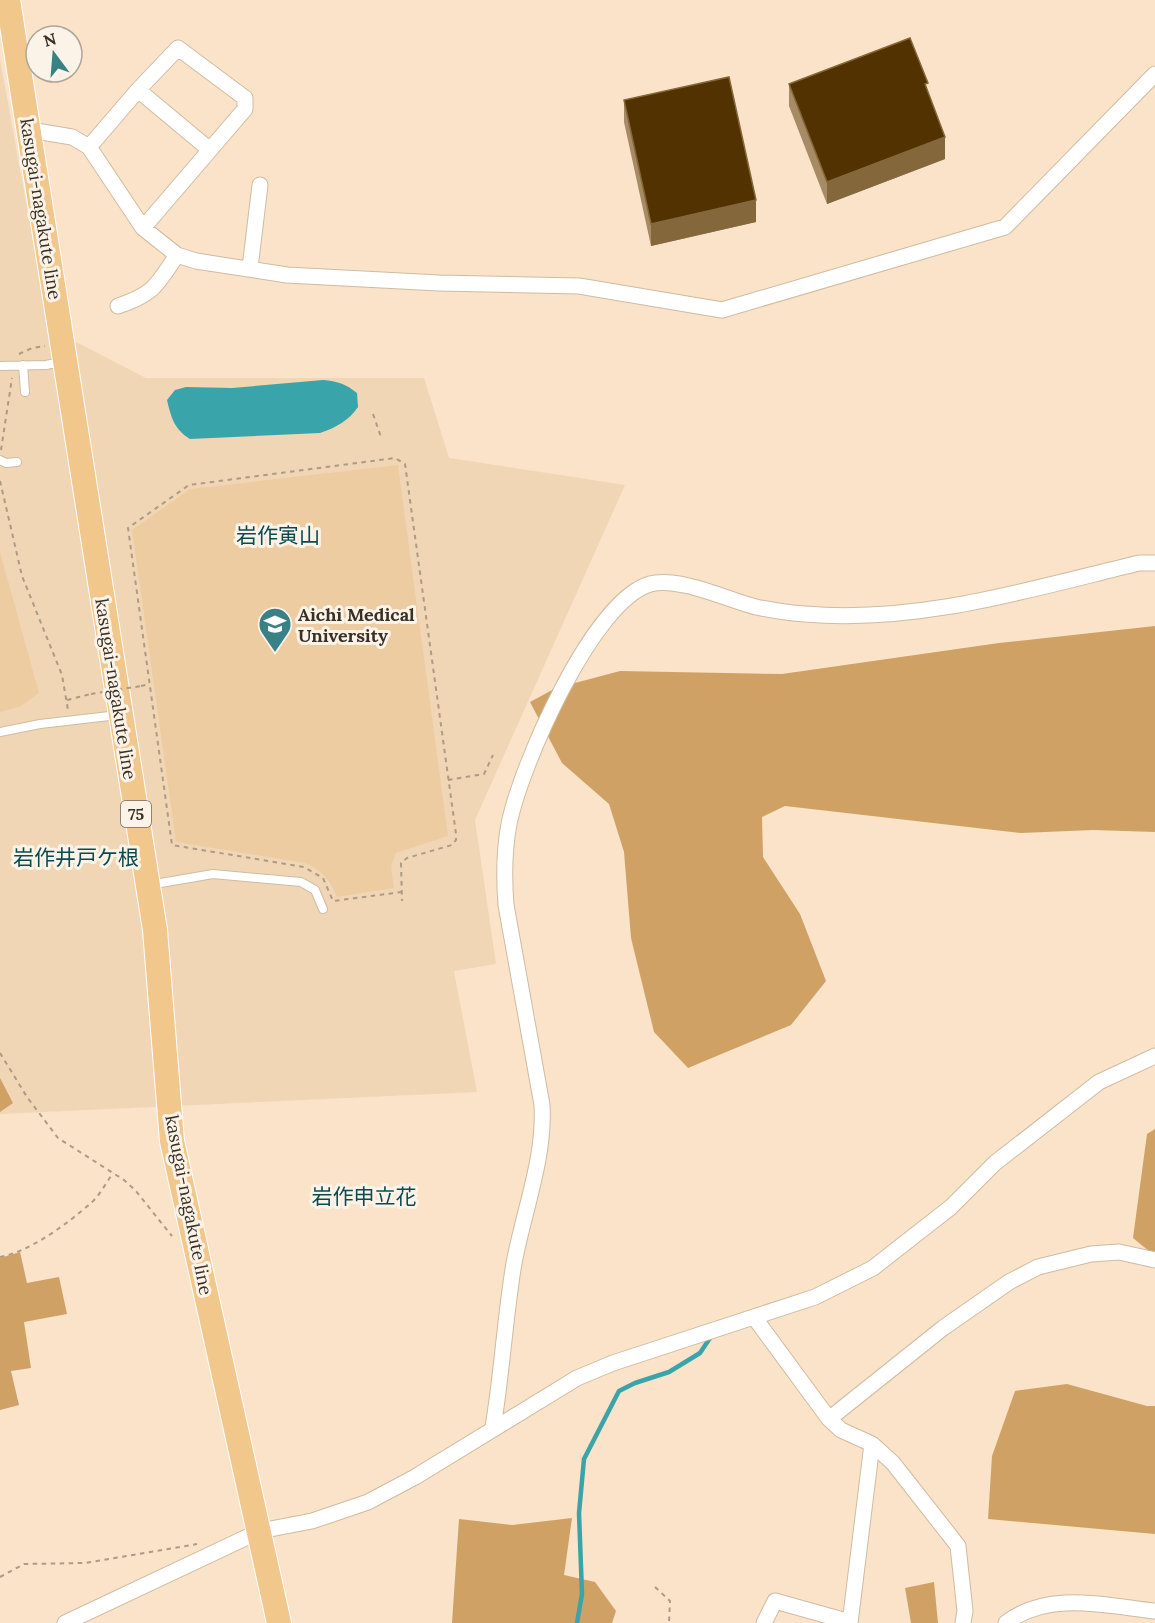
<svg xmlns="http://www.w3.org/2000/svg" width="1155" height="1623" font-family="Lora,'Noto Sans JP',serif">
<style>
.built{fill:#f0d6b5}
.green{fill:#eecca2}
.forest{fill:#d0a165}
.water{fill:#39a4aa}
.lines{fill:none;stroke-linecap:round;stroke-linejoin:round}
.stream{stroke:#39a4aa;stroke-width:4.5}
.service-casing{stroke:#d0bba1;stroke-width:10}
.minor-casing{stroke:#d0bba1;stroke-width:17}
.primary-casing{stroke:#fff;stroke-width:26}
.path{stroke:#ad9b87;stroke-width:2;stroke-dasharray:4.5 4.5;stroke-linecap:butt}
.service{stroke:#fff;stroke-width:8}
.minor{stroke:#fff;stroke-width:15}
.primary{stroke:#f1c78b;stroke-width:24}
.path-bridge{stroke:#ad9b87;stroke-width:2;stroke-dasharray:4.5 4.5;stroke-linecap:butt}
.wall{fill:#a68b64}
.shaded-wall{fill:#84683c}
.building{fill:#523300;stroke:#84683c;stroke-width:1.5}
.labels{text-anchor:middle;dominant-baseline:central;stroke-width:6;stroke-linejoin:round;paint-order:stroke}
.shield{fill:#fcf3e8;stroke:#736a60;stroke-width:1.5}
.shield-label{font-size:16px;font-weight:bold;fill:#382f25}
.street-label{font-size:18px;fill:#382f25;stroke:#fcf3e8}
.poi-label{font-size:18px;font-weight:bold;fill:#382f25;stroke:#fcf3e8;text-anchor:start}
.quarter-label{font-size:21px;fill:#0b4b4f;stroke:#fcf3e8}
</style>
<rect width="100%" height="100%" fill="#fae3c8"/>
<path class="built" d="M0 59 49 328 146 378H424L449 458 625 485 475 820 496 964 454 971 477 1092 0 1114Z"/>
<path class="green" d="M398 465 448 836 396 853 391 866 394 888 337 897C330 880 322 870 305 863L176 842 132 530 190 489Z
M0 552 39 693 21 706 0 712Z"/>
<path class="forest" d="M1155 626V832L1093 830 1021 833 785 806 762 817 763 857 800 914 826 981 791 1025 688 1068 654 1032 631 938 624 852 609 804 562 763 530 702 556 688 620 671 782 674 999 643Z
M0 1078 13 1103 0 1112Z
M1155 1129V1256L1133 1238 1147 1134Z
M20 1252 27 1283 59 1277 67 1314 24 1322 31 1368 11 1371 19 1405 0 1410V1258Z
M1067 1384 1147 1406H1155V1534L988 1519 992 1456 1015 1391Z
M572 1518 564 1575 595 1582 616 1611 612 1623H452L459 1519 512 1525Z
M934 1582 938 1623H911L905 1588Z"/>
<path class="water" d="M323 380C337 381 346 384 357 393L358 407C348 421 337 427 320 433L190 439C174 429 171 417 167 400L175 390 186 387 232 388Z"/>
<g class="lines">
<path class="stream" d="M577 1623 582 1594 579 1513 584 1459 619 1391 635 1383 669 1372 700 1353 710 1338"/>
<defs>
<path id="service" d="M23 365 25 392
M0 366 46 365 61 362
M0 460 6 463 17 462
M0 732 40 724 118 715
M149 885 213 874 301 882 315 890 323 909"/>
<path id="minor" d="M138 90 210 150
M30 130 72 137 89 147 143 228 177 255 196 261 287 275 439 283 579 286 722 310 1005 227 1155 74
M89 147 138 90 178 48 245 98V109L143 228
M250 268 260 185
M118 306C154 294 156 286 177 255
M754 1317 829 1419 841 1430 872 1444 893 1463 958 1546 965 1611 963 1623
M829 1419 943 1328 1009 1282 1038 1267 1091 1254 1119 1252 1155 1260
M493 1427C502 1373 505 1317 514 1263 524 1210 545 1158 542 1105L506 905C504 879 504 850 509 824 520 768 592 601 650 584 678 576 728 600 756 607 771 610 789 613 805 614 918 624 1031 589 1139 563H1155
M65 1623 260 1531 312 1521 368 1502 415 1477 577 1378 613 1363 815 1297 873 1268 951 1207 995 1163 1099 1082 1155 1056
M764 1623 775 1601 850 1622
M850 1623 872 1444
M1006 1623C1048 1590 1107 1606 1155 1611"/>
<path id="primary" d="M8 0 155 930 172 1141 279 1623"/>
</defs>
<use href="#service" class="service-casing"/>
<use href="#minor" class="minor-casing"/>
<use href="#primary" class="primary-casing"/>
<path class="path" d="M19 354 32 348 45 346
M373 414 381 437
M1 450 12 378
M0 481 22 576 62 675 68 710
M141 686 149 684
M67 700 91 694
M448 780 484 774 493 755
M402 892 333 901 323 878 304 867 172 845 128 528 189 485 395 458 405 464 456 834V840L452 845 407 858 401 863 402 901
M0 1053 27 1097 58 1138 124 1180 135 1190 172 1236
M0 1257C31 1251 67 1224 91 1203 100 1195 106 1183 113 1173
M0 1577 24 1564 85 1563 197 1544
M655 1587 670 1601 669 1623"/>
<use href="#service" class="service"/>
<use href="#minor" class="minor"/>
<use href="#primary" class="primary"/>
<path class="path-bridge" d="M91 694 141 686"/>
</g>
<path class="wall" d="M789 84 928 92 945 159 827 204 789 106Z
M624 100 756 222 651 246 624 122Z"/>
<path class="shaded-wall" d="M945 137V159L827 204V182Z
M756 200V222L651 246V224Z"/>
<path class="building" d="M910 38 928 83 925 84 945 137 827 182 789 84Z
M729 77 756 200 651 224 624 100Z"/>
<defs>
<symbol id="university-pin" viewBox="-11 -11 22 30"><path d="M0 17L-7.5 6A9.5 9.5 0 1 1 7.5 6Z" fill="#398185" stroke="#fcf3e8"/><path d="M0-5L7-2L0 1L-7-2ZM-4 1L0 2.5L4 1V4Q0 6-4 4Z" fill="#fff"/></symbol>
</defs>
<g fill-rule="evenodd">
<use href="#university-pin" x="256" y="605" width="38" height="52"/>
</g>
<g class="labels">
<rect class="shield" x="121" y="801" width="30" height="26" rx="4.5"/>
<g class="shield-label">
<text x="136" y="814">75</text>
</g>
<g class="street-label">
<text transform="translate(41 209) rotate(81)">kasugai-nagakute line</text>
<text transform="translate(116 689) rotate(81)">kasugai-nagakute line</text>
<text transform="translate(189 1205) rotate(79)">kasugai-nagakute line</text>
</g>
<g class="poi-label">
<text x="298" y="614">Aichi Medical<tspan x="298" dy="21">University</tspan></text>
</g>
<g class="quarter-label">
<text x="278" y="535">岩作寅山</text>
<text x="76" y="857">岩作井戸ケ根</text>
<text x="364" y="1196">岩作申立花</text>
</g>
</g>
<g transform="translate(54 54) rotate(344)"><circle r="28" fill="#fcf3e8" stroke="#aea59a" stroke-width="1.5"/>
<path d="M0-4.5L10 22L0 15L-10 22Z" fill="#398185"/>
<text y="-9" font-size="16" font-weight="bold" text-anchor="middle" fill="#382f25">N</text>
</g>
</svg>
